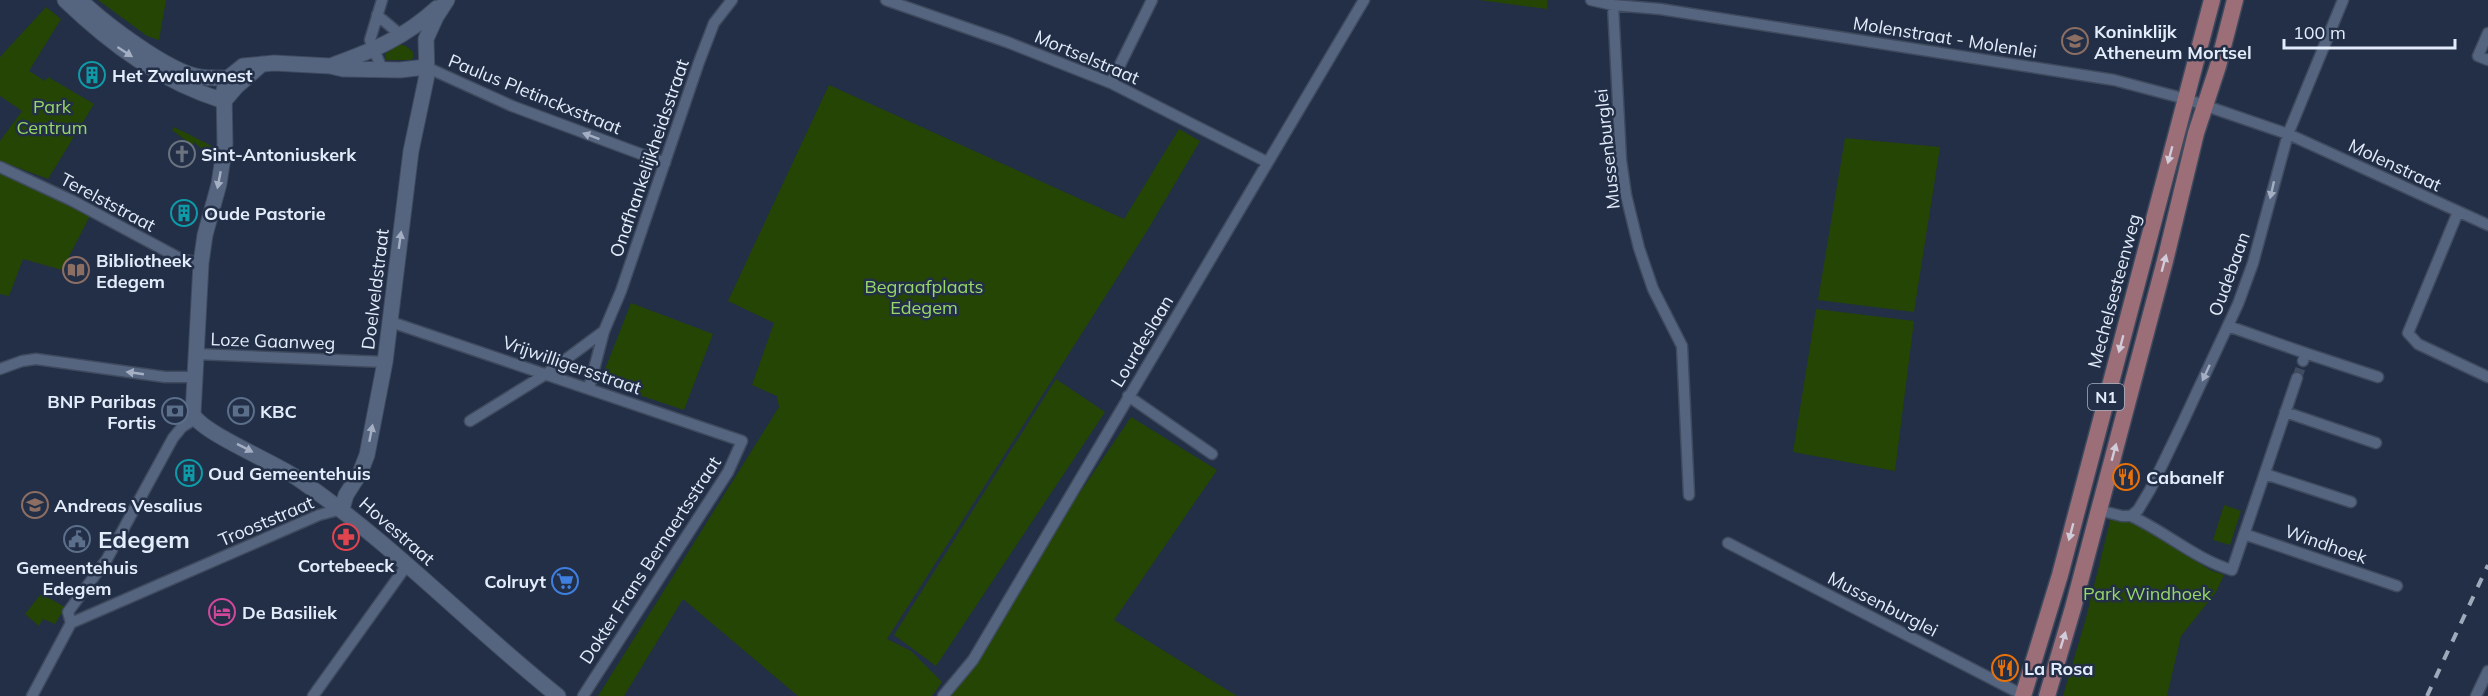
<svg xmlns="http://www.w3.org/2000/svg" width="2488" height="696" font-family="Mulish,sans-serif">
<style>
.green{fill:#254505}
.lines{fill:none;stroke-linecap:round;stroke-linejoin:round}
.street-tunnel{stroke:#3f4b61;stroke-width:10;stroke-dasharray:10 5;stroke-linecap:butt}
.street-casing{stroke:#3f4a5e;stroke-width:13}
.secondary-casing{stroke:#3f4a5e;stroke-width:17}
.primary-casing{stroke:#3f4a5e;stroke-width:19}
.street{stroke:#56657f;stroke-width:10}
.secondary{stroke:#56657f;stroke-width:15}
.primary{stroke:#9c6e77;stroke-width:16}
.rail{stroke:#9ea9bb;stroke-width:4;stroke-dasharray:10 10;stroke-linecap:butt}
.oneway{fill:#a4afc3}
.oneway2{fill:#d1ccda}
.labels{text-anchor:middle;dominant-baseline:central;stroke-width:5;stroke-linejoin:round;paint-order:stroke}
.shield{fill:#222f46;stroke:#a9b3c5;stroke-width:1.5}
.shield-label{font-size:16px;font-weight:bold;fill:#e3ecfb}
.poi-label{font-size:18px;font-weight:bold;fill:#e3ecfb;stroke:#222f46;text-anchor:start}
.street-label{font-size:18px;fill:#e3ecfb;stroke:#222f46}
.park-label{font-size:18px;fill:#98d769;stroke:#222f46}
.district-label{font-size:24px;font-weight:bold;fill:#e3ecfb;stroke:#222f46}
</style>
<rect width="100%" height="100%" fill="#222f46"/>
<path class="green" d="M98 0H166L159 40 147 36Z
M1479 0H1547V9Z
M46 7 61 19 29 71 45 81 48 77 94 104 48 179 0 161V141L22 111 0 96V57Z
M399 44 406 46 413 52V58L411 60H386L385 54Z
M829 85 1124 219 1179 129 1200 141 1147 231 887 639 911 651 942 682 932 696H798L683 599 624 696H598L779 407 777 396 752 385 774 323 728 301Z
M174 127 210 145 216 156 213 159H207L209 156 194 142 192 145 172 130Z
M1845 138 1940 147 1914 312 1818 300Z
M0 174 39 189 90 216 62 270 23 259 9 296 0 294Z
M631 303 713 334 684 410 600 382Z
M1816 309 1914 321 1895 471 1793 452Z
M1056 379 1105 412 936 666 894 635Z
M1131 417 1217 470 1114 620 1237 696H942Z
M2224 505 2241 511 2230 545 2213 540Z
M2111 517 2141 526 2210 570 2224 575 2216 592 2181 636 2167 696H2063L2086 618Z
M41 594 65 607 55 624 43 619 39 626 25 614Z"/>
<g class="lines">
<path class="street-tunnel" d="M2297 378 2303 361"/>
<defs>
<path id="street" d="M382 0 370 40 382 69
M886 0 1007 42 1111 83 1267 162
M1591 0 1613 5 1660 9 2114 80 2186 99 2288 134 2488 225
M1613 5 1621 160 1626 195 1639 248 1653 289 1682 346 1689 495
M377 15 402 36
M2488 33 2478 56 2488 60
M426 67 512 106 665 163
M1111 83 1152 0
M0 167 73 201 181 259 201 263
M2458 212 2408 333 2418 344 2488 377
M391 322 742 441 728 472 583 696
M2228 326 2305 353 2303 361
M2305 353 2378 377
M196 354 385 362
M0 369 22 361 36 359 165 377H193
M589 388 604 331 621 291 699 62 714 23 732 0
M1128 396 1212 454
M2285 412 2376 443
M470 421 546 374 604 331
M2265 474 2351 502
M2098 510 2122 516H2131L2138 510 2150 490 2182 424 2238 304 2253 263 2288 134 2343 0
M2131 516C2166 532 2195 559 2232 570L2297 378
M2244 534 2397 586
M1728 543 2023 695
M71 623 319 515 342 509
M71 623 68 612 107 559 173 438 182 427 195 419
M32 696 71 623
M313 696 407 565
M943 696 973 660 1364 0
M2476 696 2488 671"/>
<path id="secondary" d="M65 0C112 45 162 82 224 101
M80 0C104 23 168 72 200 77 209 78 219 78 228 78
M333 65C374 50 404 38 437 8
M426 67 400 70 343 69 330 66 274 63 243 66 228 78 224 90 225 144 219 184 205 235 201 263 193 414C201 433 279 464 300 480 393 544 470 626 558 696
M224 101 236 87 262 64
M342 509 346 495 360 473 367 455 385 362 411 151 427 75 426 39 436 17 447 0"/>
<path id="primary" d="M2023 696 2060 575 2212 0
M2047 696 2073 608 2165 261 2196 133 2218 66 2235 0"/>
</defs>
<use href="#street" class="street-casing"/>
<use href="#secondary" class="secondary-casing"/>
<use href="#primary" class="primary-casing"/>
<use href="#street" class="street"/>
<use href="#secondary" class="secondary"/>
<use href="#primary" class="primary"/>
<path class="rail" d="M2427 696 2488 565"/>
</g>
<defs><path id="oneway-solid" d="M-6-.8H1V-3.2L6.5 0L1 3.2V.8H-6Z" transform="scale(1.5)"/></defs>
<g class="oneway">
<use href="#oneway-solid" transform="translate(125 52) rotate(33)"/>
<use href="#oneway-solid" transform="translate(591 136) rotate(-160)"/>
<use href="#oneway-solid" transform="translate(219 180) rotate(101)"/>
<use href="#oneway-solid" transform="translate(2272 190) rotate(103)"/>
<use href="#oneway-solid" transform="translate(400 240) rotate(-82)"/>
<use href="#oneway-solid" transform="translate(135 373) rotate(-172)"/>
<use href="#oneway-solid" transform="translate(2206 373) rotate(115)"/>
<use href="#oneway-solid" transform="translate(371 433) rotate(-79)"/>
<use href="#oneway-solid" transform="translate(245 448) rotate(27)"/>
</g>
<g class="oneway2">
<use href="#oneway-solid" transform="translate(2170 155) rotate(105)"/>
<use href="#oneway-solid" transform="translate(2164 263) rotate(-75)"/>
<use href="#oneway-solid" transform="translate(2121 344) rotate(105)"/>
<use href="#oneway-solid" transform="translate(2114 452) rotate(-75)"/>
<use href="#oneway-solid" transform="translate(2071 532) rotate(105)"/>
<use href="#oneway-solid" transform="translate(2063 640) rotate(-73)"/>
</g>
<defs>
<symbol id="school-ring" viewBox="-11 -11 22 22"><circle r="9.5" fill="#222f46" stroke="#8d6e63" stroke-width="1.5"/><path d="M0-5L7-2L0 1L-7-2ZM-4 1L0 2.5L4 1V4Q0 6-4 4Z" fill="#8d6e63"/></symbol>
<symbol id="building-ring" viewBox="-11 -11 22 22"><circle r="9.5" fill="#222f46" stroke="#0f9aa8" stroke-width="1.5"/><path d="M-4-6H4V6H1V3H-1V6H-4ZM-2.5-4.3h1.7v1.8h-1.7ZM.8-4.3h1.7v1.8H.8ZM-2.5-1h1.7V.8h-1.7ZM.8-1h1.7V.8H.8Z" fill="#0f9aa8"/></symbol>
<symbol id="church-ring" viewBox="-11 -11 22 22"><circle r="9.5" fill="#222f46" stroke="#6b7280" stroke-width="1.5"/><path d="M-1.2-6h2.4v3.5h3.3v2.4h-3.3V6h-2.4V-.1h-3.3v-2.4h3.3Z" fill="#6b7280"/></symbol>
<symbol id="library-ring" viewBox="-11 -11 22 22"><circle r="9.5" fill="#222f46" stroke="#8d6e63" stroke-width="1.5"/><path d="M-6-4Q-3-5.5-.7-3.5V5Q-3 3-6 4ZM6-4Q3-5.5 .7-3.5V5Q3 3 6 4Z" fill="#8d6e63"/></symbol>
<symbol id="bank-ring" viewBox="-11 -11 22 22"><circle r="9.5" fill="#222f46" stroke="#5c6f8a" stroke-width="1.5"/><path d="M-6-4H6V4H-6ZM0-2.3a2.3 2.3 0 1 0 0 4.6a2.3 2.3 0 1 0 0-4.6Z" fill="#5c6f8a"/></symbol>
<symbol id="restaurant-ring" viewBox="-11 -11 22 22"><circle r="9.5" fill="#222f46" stroke="#e8710a" stroke-width="1.5"/><path d="M-5-6h1v4h1v-4h1v4h1v-4h1v5L-1.5 .5V6h-2V.5L-5-1ZM5-6V6H3V1.5H1.5Q1.5-4 5-6Z" fill="#e8710a"/></symbol>
<symbol id="pharmacy-ring" viewBox="-11 -11 22 22"><circle r="9.5" fill="#222f46" stroke="#e0444e" stroke-width="1.5"/><path d="M-2-6h4v4h4v4h-4v4h-4v-4h-4v-4h4Z" fill="#e0444e"/></symbol>
<symbol id="civic-ring" viewBox="-11 -11 22 22"><circle r="9.5" fill="#222f46" stroke="#5c6f8a" stroke-width="1.5"/><path d="M-.6-6.5H3V-4.5H.6V-3L4-1V1h2V6H-6V1h2V-1L-.6-3ZM-1.2 2.5V6h2.4V2.5Z" fill="#5c6f8a"/></symbol>
<symbol id="supermarket-ring" viewBox="-11 -11 22 22"><circle r="9.5" fill="#222f46" stroke="#3f7fe0" stroke-width="1.5"/><path d="M-6-5.5h2.5l.6 2H6L4.5 2H-2.5L-4.4-4H-6ZM-1.5 3.2a1.3 1.3 0 1 0 .1 0ZM3 3.2a1.3 1.3 0 1 0 .1 0Z" fill="#3f7fe0"/></symbol>
<symbol id="hotel-ring" viewBox="-11 -11 22 22"><circle r="9.5" fill="#222f46" stroke="#d1479c" stroke-width="1.5"/><path d="M-6-4.5h1.5V1H6V5H4.5V3h-9V5H-6ZM-4 0a1.8 1.8 0 1 1 3.6 0ZM.5 0V-2.5h3Q6-2.5 6 0Z" fill="#d1479c"/></symbol>
</defs>
<g fill-rule="evenodd">
<use href="#school-ring" x="2060" y="26" width="30" height="30"/>
<use href="#building-ring" x="77" y="60" width="30" height="30"/>
<use href="#church-ring" x="167" y="139" width="30" height="30"/>
<use href="#building-ring" x="169" y="198" width="30" height="30"/>
<use href="#library-ring" x="61" y="255" width="30" height="30"/>
<use href="#bank-ring" x="160" y="396" width="30" height="30"/>
<use href="#bank-ring" x="226" y="396" width="30" height="30"/>
<use href="#building-ring" x="174" y="458" width="30" height="30"/>
<use href="#restaurant-ring" x="2111" y="462" width="30" height="30"/>
<use href="#school-ring" x="20" y="490" width="30" height="30"/>
<use href="#pharmacy-ring" x="331" y="522" width="30" height="30"/>
<use href="#civic-ring" x="62" y="524" width="30" height="30"/>
<use href="#supermarket-ring" x="550" y="566" width="30" height="30"/>
<use href="#hotel-ring" x="207" y="597" width="30" height="30"/>
<use href="#restaurant-ring" x="1990" y="653" width="30" height="30"/>
</g>
<g class="labels">
<rect class="shield" x="2088" y="384" width="36" height="26" rx="4.5"/>
<g class="shield-label">
<text x="2106" y="397">N1</text>
</g>
<g class="poi-label">
<text x="2094" y="31">Koninklijk<tspan x="2094" dy="21">Atheneum Mortsel</tspan></text>
<text x="112" y="75">Het Zwaluwnest</text>
<text x="201" y="154">Sint-Antoniuskerk</text>
<text x="204" y="213">Oude Pastorie</text>
<text x="96" y="260">Bibliotheek<tspan x="96" dy="21">Edegem</tspan></text>
<text x="156" y="401" text-anchor="end">BNP Paribas<tspan x="156" dy="21">Fortis</tspan></text>
<text x="260" y="411">KBC</text>
<text x="208" y="473">Oud Gemeentehuis</text>
<text x="2146" y="477">Cabanelf</text>
<text x="54" y="505">Andreas Vesalius</text>
<text x="346" y="565" text-anchor="middle">Cortebeeck</text>
<text x="77" y="567" text-anchor="middle">Gemeentehuis<tspan x="77" dy="21">Edegem</tspan></text>
<text x="546" y="581" text-anchor="end">Colruyt</text>
<text x="242" y="612">De Basiliek</text>
<text x="2024" y="668">La Rosa</text>
</g>
<g class="street-label">
<text transform="translate(1945 37) rotate(9)">Molenstraat - Molenlei</text>
<text transform="translate(1087 57) rotate(23)">Mortselstraat</text>
<text transform="translate(535 94) rotate(22)">Paulus Pletinckxstraat</text>
<text transform="translate(1607 149) rotate(-96)">Mussenburglei</text>
<text transform="translate(649 158) rotate(-71)">Onafhankelijkheidsstraat</text>
<text transform="translate(2395 165) rotate(25)">Molenstraat</text>
<text transform="translate(108 202) rotate(28)">Terelststraat</text>
<text transform="translate(2229 274) rotate(-70)">Oudebaan</text>
<text transform="translate(375 289) rotate(-83)">Doelveldstraat</text>
<text transform="translate(2114 291) rotate(-75)">Mechelsesteenweg</text>
<text transform="translate(273 341) rotate(2)">Loze Gaanweg</text>
<text transform="translate(1142 341) rotate(-59)">Lourdeslaan</text>
<text transform="translate(572 365) rotate(19)">Vrijwilligersstraat</text>
<text transform="translate(266 521) rotate(-23)">Trooststraat</text>
<text transform="translate(397 531) rotate(41)">Hovestraat</text>
<text transform="translate(2326 544) rotate(19)">Windhoek</text>
<text transform="translate(650 560) rotate(-57)">Dokter Frans Bernaertsstraat</text>
<text transform="translate(1883 604) rotate(27)">Mussenburglei</text>
</g>
<g class="park-label">
<text x="52" y="106">Park<tspan x="52" dy="21">Centrum</tspan></text>
<text x="924" y="286">Begraafplaats<tspan x="924" dy="21">Edegem</tspan></text>
<text x="2147" y="593">Park Windhoek</text>
</g>
<g class="district-label">
<text x="144" y="539">Edegem</text>
</g>
</g>
<path d="M2284 39v9h171v-9" fill="none" stroke="#e3ecfb" stroke-width="3"/>
<text x="2293" y="39" font-size="18" fill="#e3ecfb" stroke="#222f46" stroke-width="4.5" paint-order="stroke">100 m</text>
</svg>
